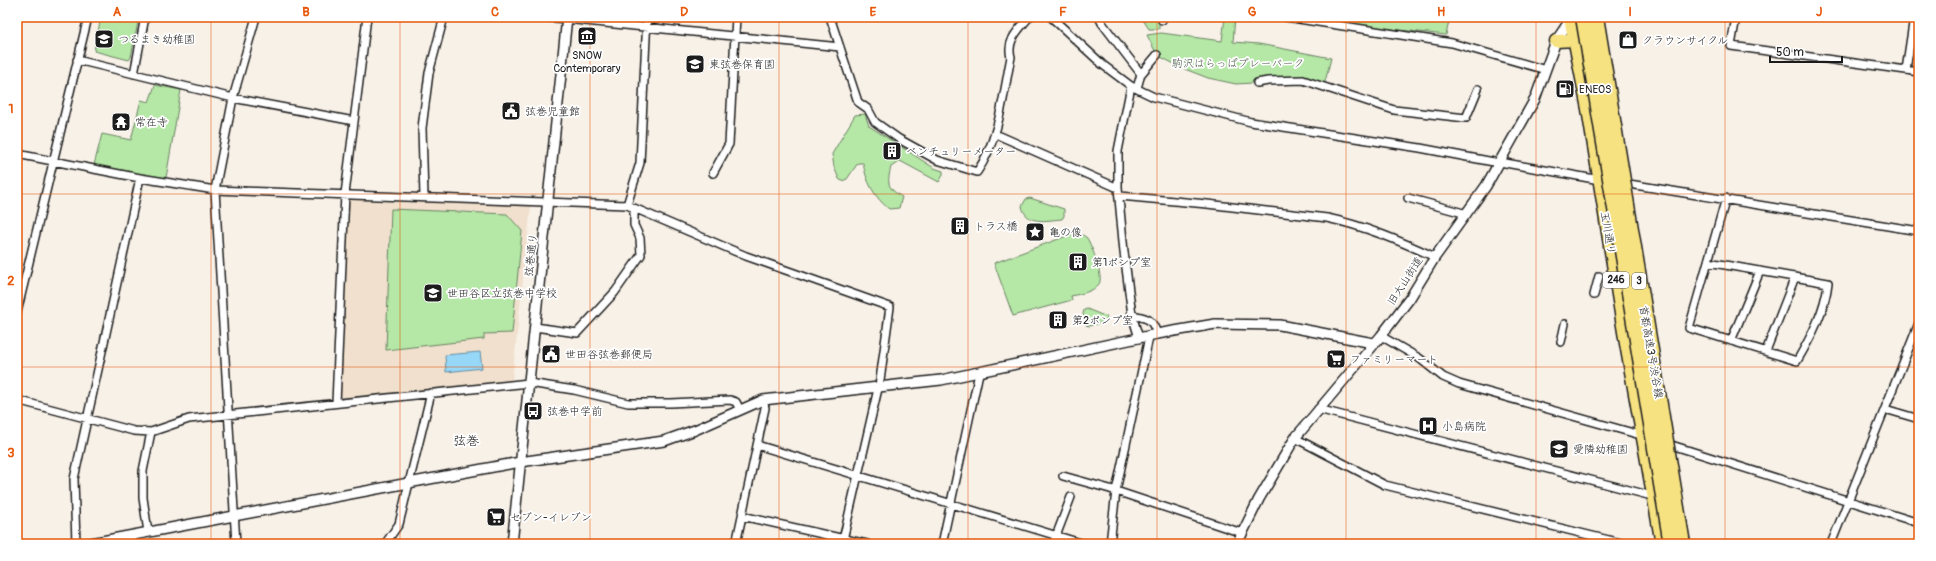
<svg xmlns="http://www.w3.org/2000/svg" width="1936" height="561" font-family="Pangolin,'Klee One',sans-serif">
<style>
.built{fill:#f0e0cd}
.green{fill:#b5e7a6;stroke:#688261}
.water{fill:#97d8f9;stroke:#668da1}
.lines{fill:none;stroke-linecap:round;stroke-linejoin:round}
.minor-casing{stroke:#1c1c1c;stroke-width:10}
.tertiary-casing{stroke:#1c1c1c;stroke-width:12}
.trunk-casing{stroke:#1c1c1c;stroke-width:15}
.minor{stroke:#fff;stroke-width:7}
.tertiary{stroke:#fff;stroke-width:9}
.trunk{stroke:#f7e281;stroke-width:12}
.motorway-bridge-casing{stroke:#1c1c1c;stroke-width:17;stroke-linecap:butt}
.motorway-bridge{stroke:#f7e281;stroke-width:14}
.grid{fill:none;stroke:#e8590c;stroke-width:1;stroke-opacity:0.55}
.labels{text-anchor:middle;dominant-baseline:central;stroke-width:3.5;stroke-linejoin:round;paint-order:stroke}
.shield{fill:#fff;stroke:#606060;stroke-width:1}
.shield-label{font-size:10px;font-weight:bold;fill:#1c1c1c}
.poi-label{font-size:11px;fill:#1c1c1c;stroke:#fff;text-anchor:start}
.park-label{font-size:11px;fill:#4a5945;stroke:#fff}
.street-label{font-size:11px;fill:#1c1c1c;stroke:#fff}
.quarter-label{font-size:13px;fill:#1c1c1c;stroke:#fff}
.neatline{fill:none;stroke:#e8590c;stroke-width:1.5}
.grid-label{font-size:13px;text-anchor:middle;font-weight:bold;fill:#e8590c}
</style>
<rect width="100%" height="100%" fill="#f8f1e8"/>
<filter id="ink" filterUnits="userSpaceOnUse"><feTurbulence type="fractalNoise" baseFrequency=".025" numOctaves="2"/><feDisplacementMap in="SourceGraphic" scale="8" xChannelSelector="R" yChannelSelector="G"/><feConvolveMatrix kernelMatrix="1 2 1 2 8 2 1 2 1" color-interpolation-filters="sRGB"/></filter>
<g filter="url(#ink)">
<path class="built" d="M349 199 531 206 512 381 340 398Z"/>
<path class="green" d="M101 17H139L131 57 129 60 94 51Z
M1141 17H1159V29H1149Z
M1225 17H1235L1233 42 1259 44 1331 58 1324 86 1303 80 1236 84 1208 78 1182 68 1157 55 1147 35 1161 33 1222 41Z
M1307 17H1450L1446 35 1364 26Z
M155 85 181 90 166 178 136 174 94 165 102 134 131 140 141 100 149 102Z
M865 114 869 126 934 168 943 171V175L939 182 900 161 891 167C887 183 887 188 902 197L899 208 889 209C874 197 866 181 863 163H858L847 179 842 181 839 179 834 167 832 154 855 115Z
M1030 198 1064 209V216L1062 219C1047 220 1026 226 1022 206L1026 199Z
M391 209 507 214 522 231 512 333 484 334V339L386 350Z
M1072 234C1077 234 1083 234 1087 238 1092 246 1104 278 1099 284 1093 292 1080 294 1071 296L1072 300 1013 316 994 263Z
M1087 309 1107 317V321L1089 326 1086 325 1083 314 1084 310Z"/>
<path class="water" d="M480 352 482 368 446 372 445 355Z"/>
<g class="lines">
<defs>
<path id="minor" d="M546 17 840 47
M830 17 858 102 868 109 875 122 899 139 937 160 977 172C999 140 1003 96 1011 57 1006 40 1019 30 1029 17
M1051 17 1103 65 1131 86 1154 97 1251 122 1420 148 1499 163
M1099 17 1102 23 1141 74 1137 88
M1286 17 1452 43 1546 70
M1736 17 1731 46 1906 70
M1914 17 1906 70 1919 72
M1162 20V17
M77 60 233 98 354 121
M134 74 145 17
M1141 74 1157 55
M1257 83 1268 81 1303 80 1394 110 1466 118 1478 89
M1131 86 1118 151V188L1124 252 1132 315 1139 338
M1000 136 1118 188
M17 154 140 178 215 190 627 205 746 256 890 307 880 380 842 544
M1500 162 1600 180
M713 173 729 144 736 17
M1629 184 1919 231
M1120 196 1207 204 1327 218C1365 226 1400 241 1435 257
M424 197 422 128 429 73 444 17
M1408 198 1467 214
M627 205 640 163 647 17
M1708 262 1828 283C1825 311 1811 337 1797 361L1689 328 1726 198
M1594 295 1599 276
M17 312 88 17
M1132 315C1147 318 1152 318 1157 334
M535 327 577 333 615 292 641 255 640 238 634 225V208
M1381 336 1419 358 1443 377 1459 384 1644 436
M1731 341 1760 271
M1561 342 1565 324
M1766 351 1795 277
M17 400 134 431 151 432 189 419 529 383 574 390 628 403H671L730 400 736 402 740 410
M336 403 345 194 367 17
M1318 409 1652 496
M1885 409 1919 419
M1295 438 1385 485 1625 544
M1665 443 1919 523
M757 445 1084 544
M1063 476 1110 489 1242 533
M742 516 867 544
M148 532 143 498V471L151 432
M76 544 74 479 140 178
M236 544 215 190 233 98 256 17
M385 544 399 524 431 393
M736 544 765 408 763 400
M942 544 979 373
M1053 544 1071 497
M1110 544 1116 491 1149 337
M1831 544 1919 323"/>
<path id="tertiary" d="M86 544 520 462 664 441 695 430 763 400 941 380 1157 334 1215 324 1280 325 1373 343
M512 544 567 17
M1237 544 1259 499 1295 438 1381 336 1410 298 1435 257 1486 186 1535 99 1556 41 1572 17"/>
<path id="trunk" d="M1570 17 1588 109 1625 338 1662 544
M1556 41 1576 40"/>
</defs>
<use href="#minor" class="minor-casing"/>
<use href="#tertiary" class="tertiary-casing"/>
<use href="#trunk" class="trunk-casing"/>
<use href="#minor" class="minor"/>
<use href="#tertiary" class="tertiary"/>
<use href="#trunk" class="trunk"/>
<defs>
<path id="motorway-bridge" d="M1583 17 1671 544
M1596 17 1683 544"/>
</defs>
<use href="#motorway-bridge" class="motorway-bridge-casing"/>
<use href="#motorway-bridge" class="motorway-bridge"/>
</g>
</g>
<path class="grid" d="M211 17V544M400 17V544M590 17V544M779 17V544M968 17V544M1157 17V544M1346 17V544M1536 17V544M1725 17V544M17 194H1919M17 367H1919"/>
<defs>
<symbol id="museum-square" viewBox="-11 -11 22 22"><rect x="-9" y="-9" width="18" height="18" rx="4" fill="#1c1c1c" stroke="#fff"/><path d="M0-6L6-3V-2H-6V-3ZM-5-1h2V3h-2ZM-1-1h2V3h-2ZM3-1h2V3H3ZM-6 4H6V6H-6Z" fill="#fff"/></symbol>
<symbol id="school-square" viewBox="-11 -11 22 22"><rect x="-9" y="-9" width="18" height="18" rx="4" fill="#1c1c1c" stroke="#fff"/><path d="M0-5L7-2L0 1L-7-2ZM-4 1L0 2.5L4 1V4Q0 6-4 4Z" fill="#fff"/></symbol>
<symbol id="shop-square" viewBox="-11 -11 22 22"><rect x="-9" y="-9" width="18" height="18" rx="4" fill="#1c1c1c" stroke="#fff"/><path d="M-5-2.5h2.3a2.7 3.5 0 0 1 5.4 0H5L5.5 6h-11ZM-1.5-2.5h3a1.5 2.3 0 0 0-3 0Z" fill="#fff"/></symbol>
<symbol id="fuel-square" viewBox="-11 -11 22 22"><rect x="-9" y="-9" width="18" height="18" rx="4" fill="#1c1c1c" stroke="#fff"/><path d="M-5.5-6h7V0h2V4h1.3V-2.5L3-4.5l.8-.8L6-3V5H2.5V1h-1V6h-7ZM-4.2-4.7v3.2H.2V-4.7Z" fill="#fff"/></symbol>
<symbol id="civic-square" viewBox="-11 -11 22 22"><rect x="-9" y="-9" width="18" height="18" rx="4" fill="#1c1c1c" stroke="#fff"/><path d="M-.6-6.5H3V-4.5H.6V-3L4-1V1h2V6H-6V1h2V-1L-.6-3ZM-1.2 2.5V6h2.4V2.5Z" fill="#fff"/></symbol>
<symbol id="temple-square" viewBox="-11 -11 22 22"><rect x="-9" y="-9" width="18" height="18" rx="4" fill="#1c1c1c" stroke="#fff"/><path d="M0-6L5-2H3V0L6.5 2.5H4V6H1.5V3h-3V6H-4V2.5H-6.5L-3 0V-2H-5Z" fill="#fff"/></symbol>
<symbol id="building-square" viewBox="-11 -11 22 22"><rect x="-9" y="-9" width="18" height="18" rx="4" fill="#1c1c1c" stroke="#fff"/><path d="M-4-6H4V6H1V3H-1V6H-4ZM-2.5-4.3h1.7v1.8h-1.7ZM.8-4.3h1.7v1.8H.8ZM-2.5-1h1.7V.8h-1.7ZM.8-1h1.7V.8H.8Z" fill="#fff"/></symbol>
<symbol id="sight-square" viewBox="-11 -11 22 22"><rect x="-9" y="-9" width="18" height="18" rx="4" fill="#1c1c1c" stroke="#fff"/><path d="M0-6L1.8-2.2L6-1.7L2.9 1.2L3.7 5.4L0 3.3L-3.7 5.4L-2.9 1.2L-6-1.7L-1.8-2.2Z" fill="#fff"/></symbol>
<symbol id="supermarket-square" viewBox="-11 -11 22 22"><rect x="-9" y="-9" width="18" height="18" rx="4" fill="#1c1c1c" stroke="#fff"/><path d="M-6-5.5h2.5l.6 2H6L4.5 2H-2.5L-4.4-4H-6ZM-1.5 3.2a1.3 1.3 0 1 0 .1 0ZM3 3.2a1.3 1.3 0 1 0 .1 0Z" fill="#fff"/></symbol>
<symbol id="bus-square" viewBox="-11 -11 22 22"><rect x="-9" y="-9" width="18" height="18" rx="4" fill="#1c1c1c" stroke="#fff"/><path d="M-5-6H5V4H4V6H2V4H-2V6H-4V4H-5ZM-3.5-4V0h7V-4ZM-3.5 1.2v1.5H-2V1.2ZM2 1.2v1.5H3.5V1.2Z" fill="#fff"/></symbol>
<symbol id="hospital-square" viewBox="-11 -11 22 22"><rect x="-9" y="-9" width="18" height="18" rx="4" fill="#1c1c1c" stroke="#fff"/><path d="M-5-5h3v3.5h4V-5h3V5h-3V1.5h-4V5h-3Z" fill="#fff"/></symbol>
</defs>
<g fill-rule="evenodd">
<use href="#museum-square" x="576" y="25" width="22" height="22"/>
<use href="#school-square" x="93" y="28" width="22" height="22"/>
<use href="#shop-square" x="1617" y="29" width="22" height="22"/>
<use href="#school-square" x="684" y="53" width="22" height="22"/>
<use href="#fuel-square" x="1554" y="78" width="22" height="22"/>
<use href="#civic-square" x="500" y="100" width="22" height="22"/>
<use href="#temple-square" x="110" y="111" width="22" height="22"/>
<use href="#building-square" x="881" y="140" width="22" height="22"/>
<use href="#building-square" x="949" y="215" width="22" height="22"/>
<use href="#sight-square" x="1024" y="221" width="22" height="22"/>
<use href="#building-square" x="1067" y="251" width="22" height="22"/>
<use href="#school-square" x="422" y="282" width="22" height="22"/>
<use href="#building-square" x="1047" y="309" width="22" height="22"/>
<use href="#civic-square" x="540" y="343" width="22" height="22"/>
<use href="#supermarket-square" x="1325" y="348" width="22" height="22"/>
<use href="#bus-square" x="522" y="400" width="22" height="22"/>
<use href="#hospital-square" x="1417" y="415" width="22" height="22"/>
<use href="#school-square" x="1548" y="438" width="22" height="22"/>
<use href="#supermarket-square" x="485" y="506" width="22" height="22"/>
</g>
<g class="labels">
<g class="shield">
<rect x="1603" y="272" width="26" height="16" rx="3"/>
<rect x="1632" y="273" width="14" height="16" rx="3"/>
</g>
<g class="shield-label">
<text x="1616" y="280">246</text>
<text x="1639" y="281">3</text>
</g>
<g class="poi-label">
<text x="118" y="39">つるまき幼稚園</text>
<text x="1642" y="40">クラウンサイクル</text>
<text x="587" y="55" text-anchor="middle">SNOW<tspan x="587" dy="13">Contemporary</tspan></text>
<text x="709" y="64">東弦巻保育園</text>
<text x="1579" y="89">ENEOS</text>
<text x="525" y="111">弦巻児童館</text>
<text x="135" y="122">常在寺</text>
<text x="906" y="151">ベンチュリーメーター</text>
<text x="974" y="226">トラス橋</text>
<text x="1049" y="232">亀の像</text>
<text x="1092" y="262">第1ポンプ室</text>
<text x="447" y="293">世田谷区立弦巻中学校</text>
<text x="1072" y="320">第2ポンプ室</text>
<text x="565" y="354">世田谷弦巻郵便局</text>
<text x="1350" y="359">ファミリーマート</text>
<text x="547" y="411">弦巻中学前</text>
<text x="1442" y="426">小島病院</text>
<text x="1573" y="449">愛隣幼稚園</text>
<text x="510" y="517">セブン-イレブン</text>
</g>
<g class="park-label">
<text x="1238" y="63">駒沢はらっぱプレーパーク</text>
</g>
<g class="street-label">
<text transform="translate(1608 233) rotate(80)">玉川通り</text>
<text transform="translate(531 255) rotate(-84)">弦巻通り</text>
<text transform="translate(1405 281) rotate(-57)">旧大山街道</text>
<text transform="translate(1651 352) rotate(80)">首都高速3号渋谷線</text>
</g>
<g class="quarter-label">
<text x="466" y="441">弦巻</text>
</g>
</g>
<rect width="1936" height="561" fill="none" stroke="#fff" stroke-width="44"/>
<path d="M1770 56v6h72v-6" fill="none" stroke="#1c1c1c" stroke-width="2"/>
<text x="1776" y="56" font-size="12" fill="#1c1c1c" stroke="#ffffff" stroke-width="3" paint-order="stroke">50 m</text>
<rect x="22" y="22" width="1892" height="517" class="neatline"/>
<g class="grid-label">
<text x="117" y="16">A</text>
<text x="306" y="16">B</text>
<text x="495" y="16">C</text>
<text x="684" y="16">D</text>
<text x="873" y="16">E</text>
<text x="1063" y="16">F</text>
<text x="1252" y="16">G</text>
<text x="1441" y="16">H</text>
<text x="1630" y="16">I</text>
<text x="1819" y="16">J</text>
<text x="11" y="113">1</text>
<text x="11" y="285">2</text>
<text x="11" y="457">3</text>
</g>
</svg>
